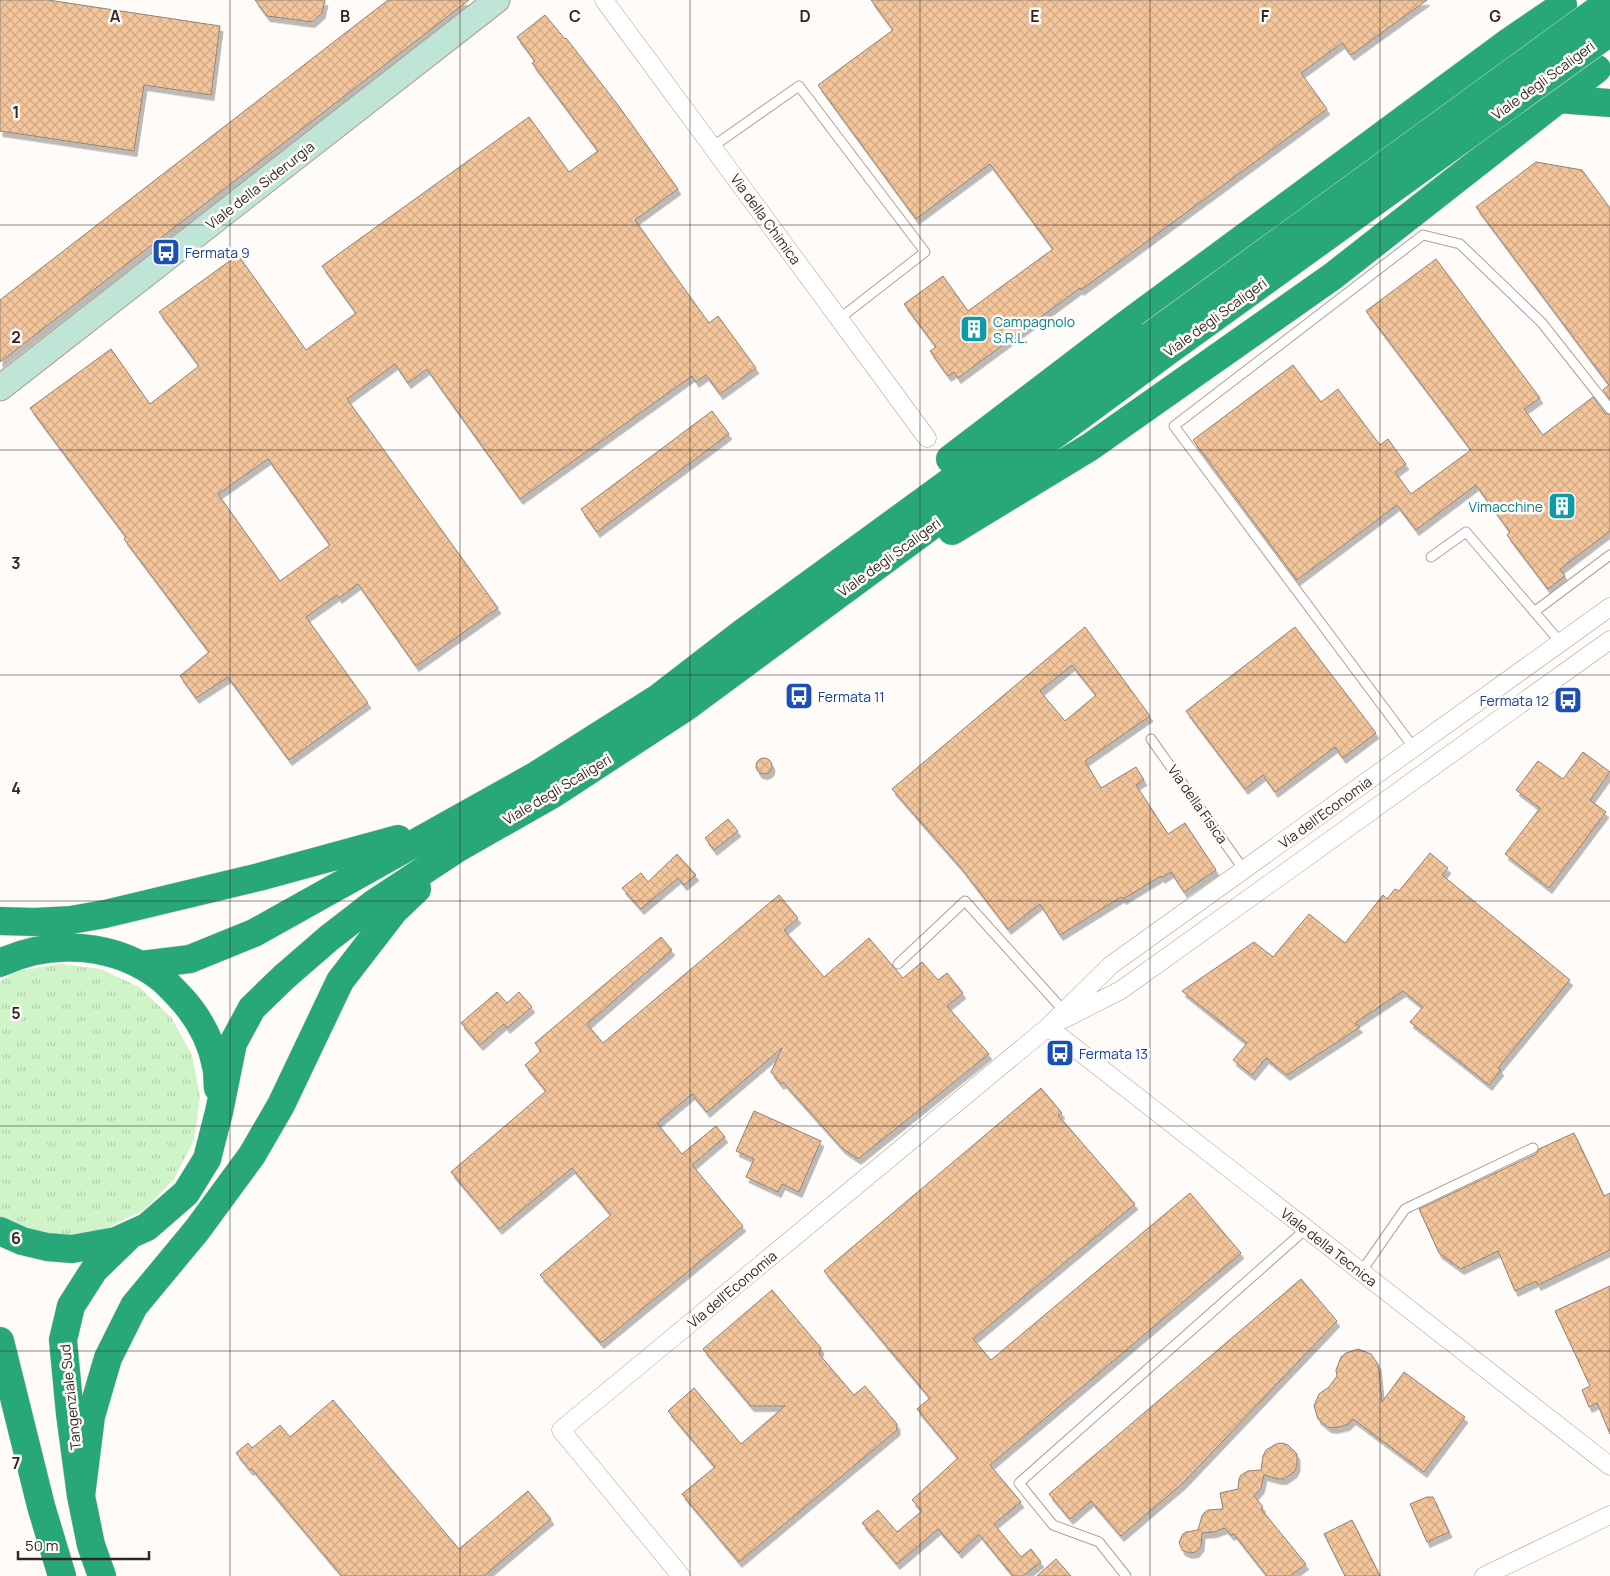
<svg xmlns="http://www.w3.org/2000/svg" width="1610" height="1576" font-family="Manrope,sans-serif">
<style>
.grass{fill:url(#grass-tufts)}
.building{fill:url(#building-cross-hatch);stroke:#918173;fill-rule:evenodd;filter:url(#shadow)}
.lines{fill:none;stroke-linecap:round;stroke-linejoin:round}
.lane-casing{stroke:#b1a092;stroke-width:11}
.street-casing{stroke:#b1a092;stroke-width:19}
.secondary-casing{stroke:#b1a092;stroke-width:27}
.highway-casing{stroke:#dad8d7;stroke-width:29}
.lane{stroke:#fff;stroke-width:9}
.street{stroke:#fff;stroke-width:18}
.secondary{stroke:#bee5d6;stroke-width:25}
.highway{stroke:#28a878;stroke-width:28}
.highway-bridge-casing{stroke:#dad8d7;stroke-width:29;stroke-linecap:butt}
.highway-bridge{stroke:#28a878;stroke-width:28}
.grid{fill:none;stroke:#302923;stroke-width:1;stroke-opacity:0.55}
.labels{text-anchor:middle;dominant-baseline:central;stroke-width:5;stroke-linejoin:round;paint-order:stroke}
.street-label{font-size:14px;fill:#302923;stroke:#fffbf8}
.transit-label{font-size:14px;fill:#164399;stroke:#fffbf8;text-anchor:start}
.culture-label{font-size:14px;fill:#0d838f;stroke:#fffbf8;text-anchor:start}
.grid-label{font-size:16px;text-anchor:middle;font-weight:bold;fill:#302923;stroke:#fffbf8;stroke-width:5;stroke-linejoin:round;paint-order:stroke}
</style>
<defs>
<pattern id="grass-tufts" width="24" height="20" patternUnits="userSpaceOnUse" patternTransform="scale(1.25)"><rect width="24" height="20" fill="#cef4c7"/><path d="M3 7l-1-3M5 7V3M7 7l1-3M15 17l-1-3M17 17v-4M19 17l1-3" fill="none" stroke="#b1d1ab"/></pattern>
<pattern id="building-cross-hatch" width="8" height="8" patternUnits="userSpaceOnUse" patternTransform="scale(1.25)"><rect width="8" height="8" fill="#f3c59b"/><path d="M0 0l8 8M0 8l8-8" fill="none" stroke="#d1a985"/></pattern>
<filter id="shadow"><feDropShadow dx="3" dy="5.5" stdDeviation="0" flood-color="#0004"/></filter>
</defs>
<rect width="100%" height="100%" fill="#fffbf8"/>
<path class="grass" d="M60 964 101 969 139 987 171 1017 192 1055 200 1097 194 1140 174 1179 144 1210 105 1229 62 1236 19 1228 0 1217V981L19 971Z"/>
<path class="building" d="M0 0H48L220 26 211 95 144 85 134 151 0 131Z
M255 0H325L322 13 312 22 267 16Z
M388 0H469L0 362V300Z
M871 0H1427L1351 55 1342 43 1301 73 1327 109 1081 290 1080 288 958 378 954 372 948 376 930 351 936 347 904 304 943 276 968 311 1053 249 990 164 916 219 818 85 893 30Z
M545 15 565 39 566 38 618 105 678 189 635 220 709 323 718 316 756 368 720 394 706 375 696 382 692 376 520 499 427 369 408 383 395 364 347 399 498 608 416 666 358 584 339 598 337 595 306 617 368 703 289 760 228 677 196 698 180 676 209 652 124 539 126 537 30 408 111 349 150 404 199 366 159 312 238 255 306 350 356 313 322 266 529 117 569 172 598 151 532 63 535 61 517 37ZM268 459 330 545 280 581 218 494Z
M1536 162 1582 170 1610 208V399L1603 390 1609 385 1476 207Z
M1436 259 1540 398 1524 409 1543 435 1593 397 1605 413 1610 415V531L1560 569 1565 576 1548 589 1507 535 1510 532 1476 485 1416 530 1397 505 1297 580 1193 440 1293 365 1321 402 1338 389 1380 445 1388 439 1406 464 1395 472 1411 494 1471 450 1366 311Z
M712 411 729 434 597 532 581 509Z
M1085 627 1150 716 1085 761 1101 788 1136 767 1144 780 1136 785 1168 834 1185 823 1216 870 1184 892 1171 872 1162 878 1161 876 1123 899 1121 897 1060 935 1040 904 1008 929 962 869 892 789ZM1072 665 1096 695 1065 721 1040 691Z
M1295 627 1376 733 1343 758 1335 747 1275 792 1263 775 1245 789 1186 711Z
M1583 752 1610 772 1590 800 1606 812 1549 888 1505 854 1540 808 1516 790 1538 761 1563 779Z
M756 766a8 8 0 1 1 16 0a8 8 0 1 1-16 0Z
M728 819 738 831 714 850 705 838Z
M1430 853 1448 868 1442 875 1570 980 1498 1068 1501 1070 1489 1085 1410 1022 1423 1007 1403 991 1355 1023 1360 1027 1287 1075 1266 1058 1252 1075 1233 1060 1247 1043 1182 991 1254 942 1273 957 1309 914 1345 943 1383 895 1387 899 1395 889 1399 891Z
M677 854 696 875 684 885 678 878 641 909 622 888 641 873 648 882Z
M779 895 798 918 784 930 824 977 869 938 903 978 922 962 938 980 947 973 963 993 947 1006 989 1054 858 1159 842 1148 783 1082 781 1084 771 1072 782 1048 707 1112 692 1094 657 1123 682 1154 716 1126 725 1137 692 1165 743 1226 601 1343 540 1275 611 1215 572 1168 499 1229 451 1172 546 1091 525 1065 541 1051 535 1043 661 937 672 950 587 1024 603 1043Z
M497 992 507 1003 519 992 532 1007 507 1028 504 1024 480 1045 461 1023Z
M1041 1088 1062 1113 1058 1115 1135 1204 973 1339 991 1360 1190 1193 1241 1253 990 1465 1021 1502 994 1524 1021 1557 1031 1549 1041 1562 1023 1576H1013L979 1534 959 1553 938 1529 897 1564 862 1523 878 1510 897 1532 922 1511 912 1500 958 1458 917 1409 930 1398 824 1271Z
M754 1111 821 1141 799 1192 782 1184 778 1192 746 1177 754 1159 736 1151Z
M1574 1133 1604 1196 1610 1193V1250L1538 1285 1536 1281 1515 1291 1498 1251 1461 1269 1439 1253 1419 1209 1536 1154 1539 1149Z
M1301 1279 1337 1321 1183 1483 1121 1536 1091 1501 1070 1519 1049 1494Z
M1610 1286V1434L1597 1403 1589 1407 1582 1390 1590 1386 1555 1311Z
M772 1290 821 1348 819 1354 854 1395 865 1386 897 1424V1430L739 1562 682 1494 715 1467 668 1411 694 1388 741 1444 785 1406H751L703 1349Z
M1358 1349 1371 1354 1378 1364 1382 1402 1404 1372 1465 1417 1424 1472 1353 1419 1347 1425 1334 1428 1328 1427 1318 1419 1314 1406 1319 1394 1329 1387 1337 1376 1336 1370 1341 1357 1346 1353Z
M333 1400 459 1549 528 1491 551 1519 484 1576H342L252 1469 250 1470 236 1453 248 1443 252 1448 280 1425 290 1437Z
M1282 1443 1288 1445 1297 1454V1466L1294 1472 1284 1479H1278L1264 1475 1261 1488 1254 1496 1263 1507 1261 1509 1306 1564 1290 1576H1267L1234 1534 1231 1535 1225 1528 1214 1532 1202 1533 1201 1546 1196 1552 1189 1553 1182 1550 1179 1542 1183 1534 1186 1532 1198 1530 1202 1516 1204 1513 1208 1510 1223 1509 1220 1493 1238 1489 1239 1479 1241 1475 1248 1471 1261 1470 1263 1456 1266 1450 1276 1444Z
M1427 1497H1433L1449 1532 1427 1542 1410 1504Z
M1352 1520 1380 1576H1345L1324 1534Z
M1056 1559 1071 1576H1037Z"/>
<g class="lines">
<defs>
<path id="lane" d="M712 147 799 86 925 252 839 319
M1431 557 1466 532 1561 643
M1534 612 1610 555
M1151 739 1244 870
M1414 748 1174 426 1423 235 1460 244 1542 323 1610 409
M898 964 965 901 1064 1011
M1361 1272 1405 1209 1533 1148
M1126 1576 1099 1542 1053 1525 1019 1483 1306 1229"/>
<path id="street" d="M604 0 927 438
M1064 1019 1121 990 1610 640
M1048 1027 1610 1466
M681 1576 561 1430 1048 1027 1111 965 1610 607
M1484 1576 1610 1515"/>
<path id="secondary" d="M0 388 497 0"/>
<path id="highway" d="M1557 99 1610 103
M950 459 1127 324 1510 41 1563 5
M952 531 1090 447 1333 276 1597 69
M0 921 35 922 71 920 105 914 259 877 398 839
M0 963C52 938 116 943 162 979 168 984 173 990 179 996 197 1015 211 1040 216 1066 218 1073 217 1081 218 1088
M141 965 190 959 254 933 535 776 658 698 741 634 1150 336
M0 1231 22 1241 47 1247 72 1249 116 1241 147 1227 186 1193 207 1159 219 1112 233 1043 252 1008 284 977 329 938 373 904 458 848 553 794 686 707 1164 354
M0 1341 41 1506 62 1576
M81 1496 91 1416 108 1358 134 1306 197 1230 252 1155 281 1105 340 981 394 911 417 889
M102 1576 91 1545 81 1496 70 1414 63 1340 71 1306 94 1270 127 1238"/>
</defs>
<use href="#lane" class="lane-casing"/>
<use href="#street" class="street-casing"/>
<use href="#secondary" class="secondary-casing"/>
<use href="#highway" class="highway-casing"/>
<use href="#lane" class="lane"/>
<use href="#street" class="street"/>
<use href="#secondary" class="secondary"/>
<use href="#highway" class="highway"/>
<defs>
<path id="highway-bridge" d="M1150 336 1610 1
M1164 354 1610 32"/>
</defs>
<use href="#highway-bridge" class="highway-bridge-casing"/>
<use href="#highway-bridge" class="highway-bridge"/>
</g>
<path class="grid" d="M230 0V1576M460 0V1576M690 0V1576M920 0V1576M1150 0V1576M1380 0V1576M0 225H1610M0 450H1610M0 675H1610M0 901H1610M0 1126H1610M0 1351H1610"/>
<defs>
<symbol id="bus-square" viewBox="-11 -11 22 22"><rect x="-9" y="-9" width="18" height="18" rx="4" fill="#1a4fb4" stroke="#fffbf8"/><path d="M-5-6H5V4H4V6H2V4H-2V6H-4V4H-5ZM-3.5-4V0h7V-4ZM-3.5 1.2v1.5H-2V1.2ZM2 1.2v1.5H3.5V1.2Z" fill="#fff"/></symbol>
<symbol id="building-square" viewBox="-11 -11 22 22"><rect x="-9" y="-9" width="18" height="18" rx="4" fill="#0f9aa8" stroke="#fffbf8"/><path d="M-4-6H4V6H1V3H-1V6H-4ZM-2.5-4.3h1.7v1.8h-1.7ZM.8-4.3h1.7v1.8H.8ZM-2.5-1h1.7V.8h-1.7ZM.8-1h1.7V.8H.8Z" fill="#fff"/></symbol>
</defs>
<g fill-rule="evenodd">
<use href="#bus-square" x="150" y="236" width="32" height="32"/>
<use href="#building-square" x="958" y="313" width="32" height="32"/>
<use href="#building-square" x="1546" y="490" width="32" height="32"/>
<use href="#bus-square" x="783" y="680" width="32" height="32"/>
<use href="#bus-square" x="1552" y="684" width="32" height="32"/>
<use href="#bus-square" x="1044" y="1037" width="32" height="32"/>
</g>
<g class="labels">
<g class="street-label">
<text transform="translate(1543 80) rotate(-36)">Viale degli Scaligeri</text>
<text transform="translate(260 185) rotate(-38)">Viale della Siderurgia</text>
<text transform="translate(766 219) rotate(54)">Via della Chimica</text>
<text transform="translate(1215 317) rotate(-36)">Viale degli Scaligeri</text>
<text transform="translate(889 557) rotate(-36)">Viale degli Scaligeri</text>
<text transform="translate(557 789) rotate(-31)">Viale degli Scaligeri</text>
<text transform="translate(1198 804) rotate(55)">Via della Fisica</text>
<text transform="translate(1325 812) rotate(-36)">Via dell'Economia</text>
<text transform="translate(1329 1247) rotate(38)">Viale della Tecnica</text>
<text transform="translate(732 1289) rotate(-40)">Via dell'Economia</text>
<text transform="translate(70 1397) rotate(-96)">Tangenziale Sud</text>
</g>
<g class="transit-label">
<text x="185" y="252">Fermata 9</text>
<text x="818" y="696">Fermata 11</text>
<text x="1549" y="700" text-anchor="end">Fermata 12</text>
<text x="1079" y="1053">Fermata 13</text>
</g>
<g class="culture-label">
<text x="993" y="321">Campagnolo<tspan x="993" dy="16">S.R.L.</tspan></text>
<text x="1543" y="506" text-anchor="end">Vimacchine</text>
</g>
</g>
<g class="grid-label">
<text x="115" y="22">A</text>
<text x="345" y="22">B</text>
<text x="575" y="22">C</text>
<text x="805" y="22">D</text>
<text x="1035" y="22">E</text>
<text x="1265" y="22">F</text>
<text x="1495" y="22">G</text>
<text x="16" y="118">1</text>
<text x="16" y="343">2</text>
<text x="16" y="569">3</text>
<text x="16" y="794">4</text>
<text x="16" y="1019">5</text>
<text x="16" y="1244">6</text>
<text x="16" y="1469">7</text>
</g>
<path d="M18 1551v8h131v-8" fill="none" stroke="#302923" stroke-width="2.5"/>
<text x="25" y="1551" font-size="15" fill="#302923" stroke="#fffbf8" stroke-width="4" paint-order="stroke">50 m</text>
</svg>
